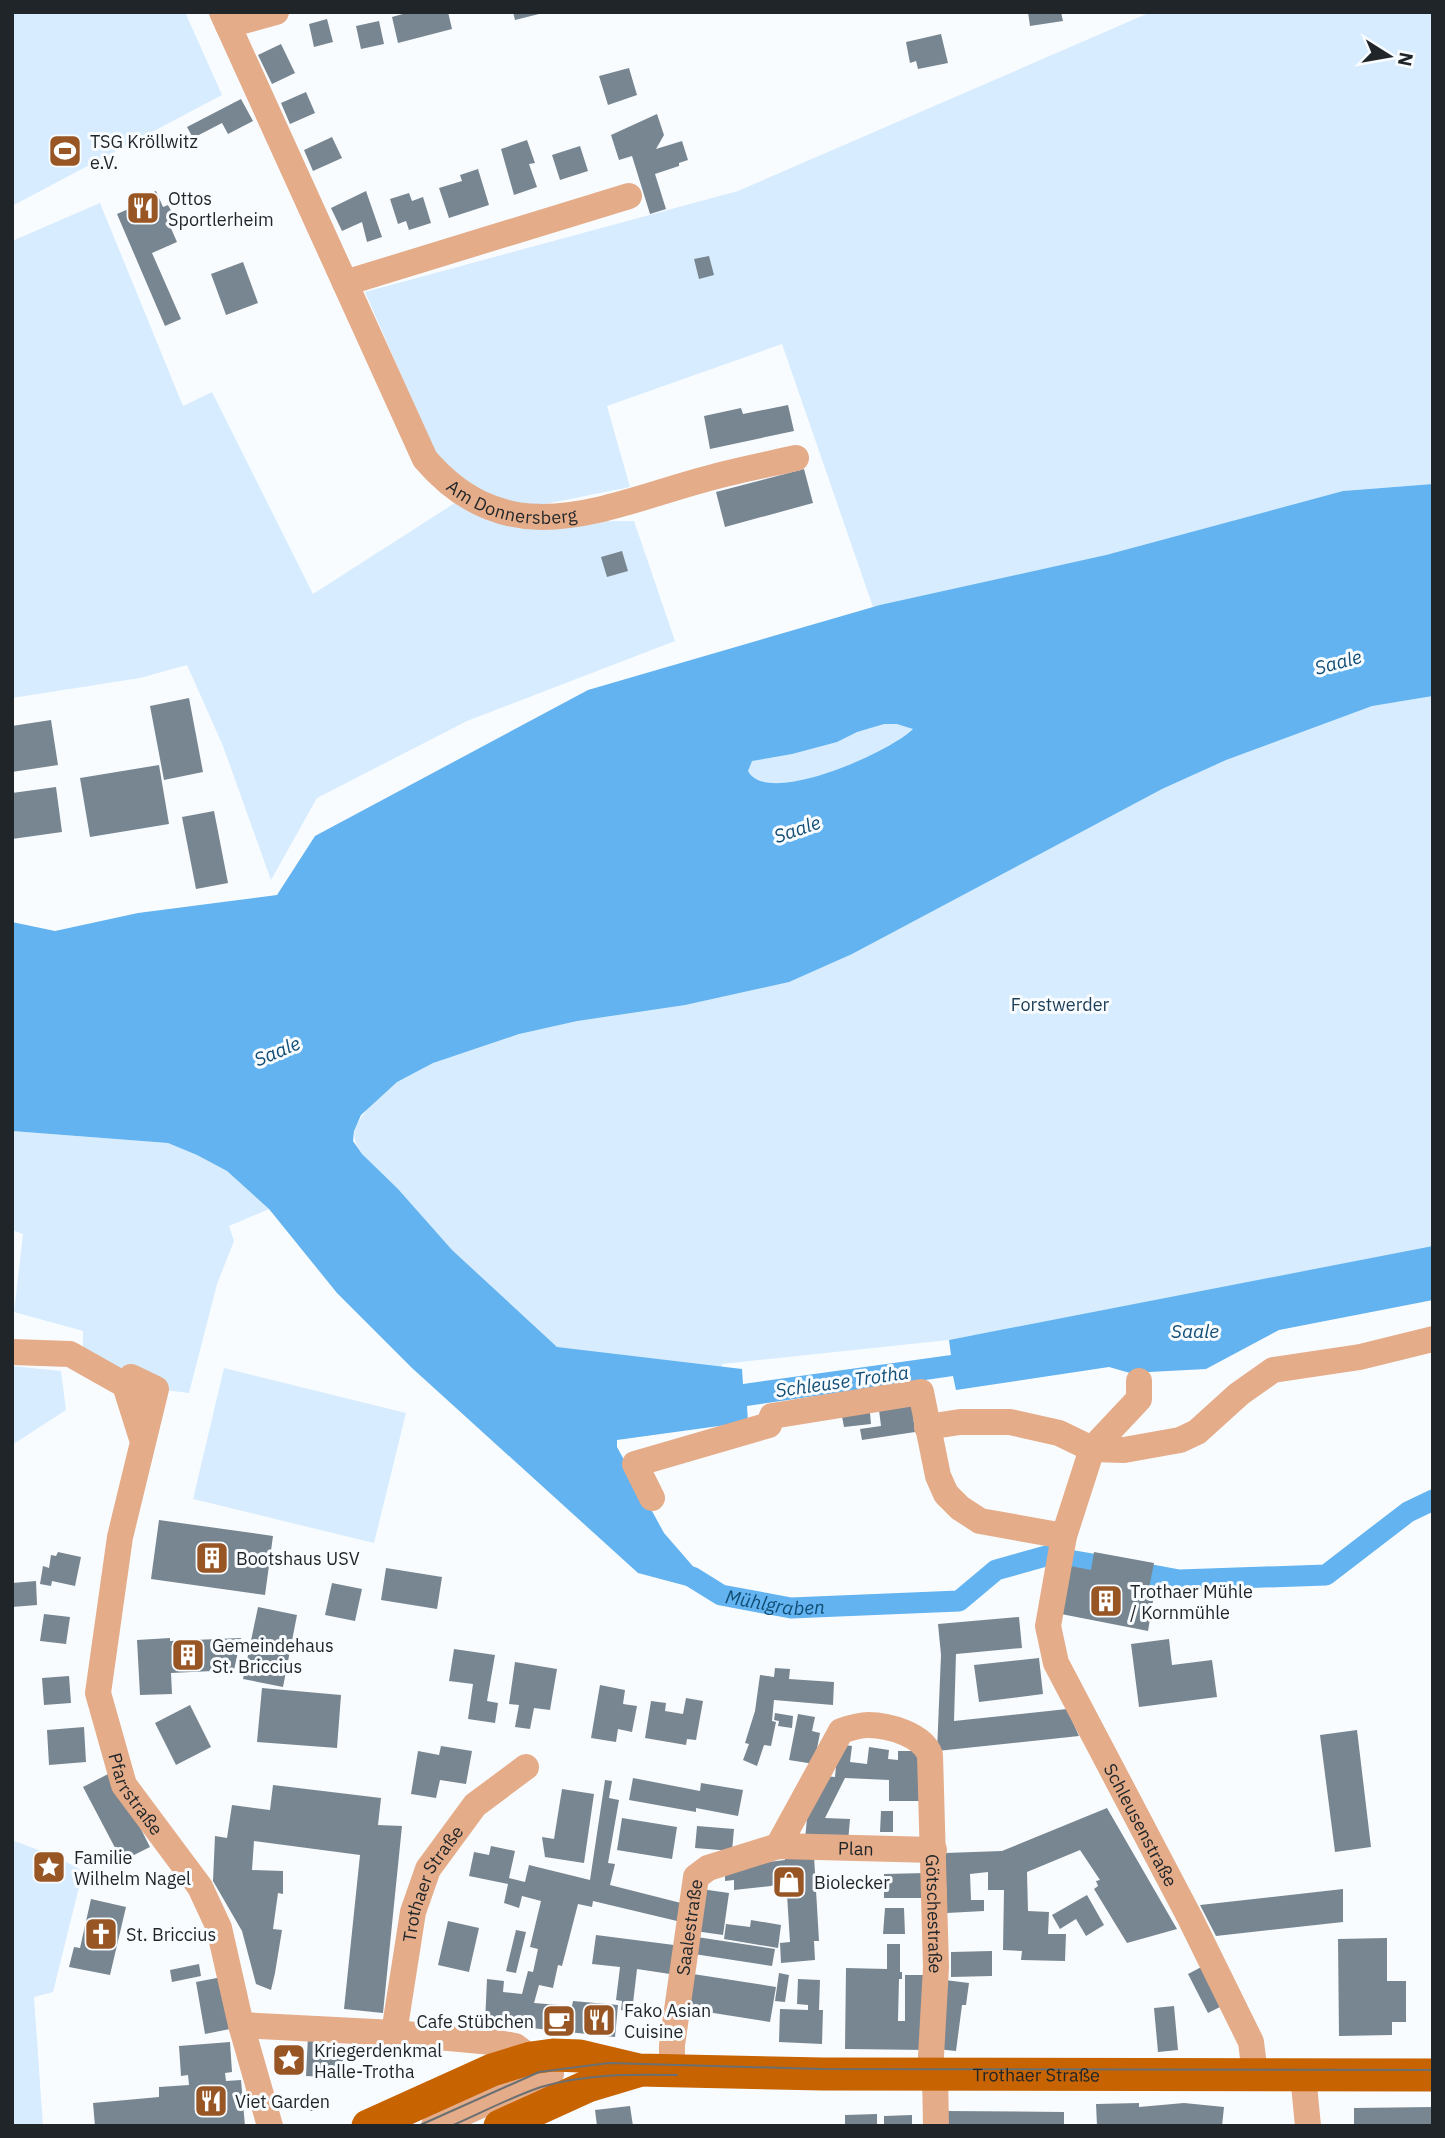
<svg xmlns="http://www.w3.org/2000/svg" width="1445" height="2138" font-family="'IBM Plex Sans',sans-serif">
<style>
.green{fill:#d7ecfe}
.water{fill:#62b3f0;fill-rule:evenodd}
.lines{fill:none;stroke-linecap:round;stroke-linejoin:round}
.canal{stroke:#62b3f0;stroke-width:21}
.building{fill:#788691}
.minor{stroke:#e4ac89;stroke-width:26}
.major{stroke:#c76301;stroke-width:33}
.tram{stroke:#6a6f72;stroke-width:2}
.labels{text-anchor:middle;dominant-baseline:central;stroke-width:6;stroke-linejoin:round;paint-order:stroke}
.poi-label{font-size:18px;fill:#1f2529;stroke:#f9fcff;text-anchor:start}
.street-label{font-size:18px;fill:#1f2529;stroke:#f9fcff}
.park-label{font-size:18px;fill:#1b3d56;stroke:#f9fcff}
.water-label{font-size:19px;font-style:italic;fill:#114e76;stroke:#f9fcff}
</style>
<rect width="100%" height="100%" fill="#f9fcff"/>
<path class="green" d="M12 12H185L222 95 12 206Z
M1151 12H1433V484L1343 491 1099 557 873 607 782 344 607 406 630 487 520 509 480 496 435 453 365 292 738 191Z
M100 203 183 406 212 392 313 594 458 501 504 522 634 521 675 641 467 721 317 798 271 880 223 746 187 665 140 678 12 698V241Z
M1433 696V1252L949 1340 722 1364 721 1382 557 1347 486 1294 362 1154C343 1126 364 1123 371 1099L775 728 1397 702Z
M12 1131 168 1143 197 1155 227 1171 269 1209 229 1226 234 1241 217 1284 189 1393 156 1389 83 1362V1331L14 1312 23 1234 12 1230Z
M12 1366 61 1371 66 1410 12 1445Z
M224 1368 406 1413 374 1543 193 1499Z
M12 1840 57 1857 83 1871 53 1992 34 1997 43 2126H12Z"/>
<path class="water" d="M1433 484V696L1372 706 1226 760 1162 789 852 954 789 982 685 1005 577 1021 519 1034 433 1063 397 1082 361 1115 354 1131 353 1141 362 1154 398 1189 452 1250 557 1347 742 1369 743 1384 951 1355 949 1340 1433 1246V1300L1279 1330 1206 1369 1130 1373 1109 1367 956 1390 953 1376 747 1406 748 1422 617 1440V1447L664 1533 717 1594 638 1573 412 1368 337 1293 269 1209 227 1171 197 1155 168 1143 12 1131V922L55 931 138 913 277 895 315 836 588 690 880 605 1106 555 1343 491ZM884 724H897L913 729C892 751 767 808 748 771L752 761 792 754 837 742 857 732Z"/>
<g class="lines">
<g class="canal">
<path d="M1152 1575 1179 1580 1326 1575 1408 1512 1433 1500"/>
<path id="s1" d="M692 1577 721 1595 791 1608 959 1601 996 1570 1046 1556 1092 1564"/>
</g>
</g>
<path class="building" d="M410 12H448L452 29 398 43 392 17Z
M513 12H543V13L515 20Z
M1028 12H1061L1063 21 1030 26Z
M327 19 333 42 314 47 309 24Z
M379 21 384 44 361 49 356 26Z
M941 34 948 63 918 69 916 61 910 63 906 42Z
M281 44 295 73 272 84 258 55Z
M629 68 637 95 608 105 599 76Z
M306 92 315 113 290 124 281 103Z
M241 99 253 121 228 134 222 123 193 138 187 127Z
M657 114 664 135 656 149 682 141 688 160 679 163V166L655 174 666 209 650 214 632 156 619 160 611 135Z
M332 137 342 158 313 171 304 150Z
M527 140 535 163 529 164 537 187 514 195 501 149Z
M580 146 588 171 560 180 552 155Z
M478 169 489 205 449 218 439 188 462 181 460 175Z
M156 191 163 207 168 205 173 214 166 217 177 242 152 253 181 319 165 326 117 214 133 207 131 202Z
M366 191 382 237 367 242 362 222 342 231 331 208Z
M409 193 412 201 423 197 431 223 409 230 406 221 398 224 390 199Z
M709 256 714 275 699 279 694 259Z
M243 262 258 303 226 315 211 274Z
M788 405 794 431 710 449 704 416 741 408 743 414Z
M804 469 813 503 725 527 716 492Z
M622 551 628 571 607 577 601 557Z
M189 698 203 772 164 780 150 706Z
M51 720 58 765 12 772V726Z
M159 765 169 824 90 837 80 778Z
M56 787 62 832 12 839V793Z
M214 811 228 883 196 889 182 817Z
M869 1402 871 1424 844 1427 841 1411Z
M912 1406 915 1432 862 1440 860 1429 881 1426 879 1410Z
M159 1520 273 1536 265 1595 151 1579Z
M58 1552 81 1557 75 1586 52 1581 51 1586 40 1584 43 1566 49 1568 51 1555 56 1556Z
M1094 1552 1154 1563 1149 1588 1155 1589 1148 1631 1056 1613 1065 1565 1091 1570Z
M386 1568 442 1577 437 1609 381 1600Z
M36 1581 37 1605 12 1607V1583Z
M332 1583 362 1589 355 1621 325 1615Z
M258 1607 297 1615 283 1687 243 1679Z
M44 1614 70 1617 66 1644 40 1641Z
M1019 1617 1022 1648 956 1654 954 1721 1067 1709 1079 1736 937 1751 941 1655 938 1624Z
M170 1638V1641L241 1638 234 1670 171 1673 172 1694 140 1695 137 1640Z
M1169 1639 1172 1665 1212 1660 1217 1697 1139 1707 1131 1644Z
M454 1649 495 1655 487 1701 498 1703 495 1723 468 1719 473 1684 449 1681Z
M1039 1658 1043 1694 979 1702 974 1665Z
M515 1662 557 1669 550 1710 534 1708 530 1729 515 1727 519 1705 509 1704Z
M775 1668 790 1669 789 1679 834 1682 833 1705 774 1700 772 1721 776 1722 771 1746 764 1745 757 1766 743 1760 749 1744 745 1743 755 1711 760 1675 774 1677Z
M69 1676 71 1703 44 1705 42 1678Z
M600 1685 625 1690 623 1704 637 1706 632 1732 618 1729 616 1742 591 1738Z
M262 1688 341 1695 337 1748 257 1742Z
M686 1698 703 1701 696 1740 687 1739 686 1745 645 1738 651 1701 666 1703 665 1711 683 1714Z
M190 1705 211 1747 176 1765 155 1723Z
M775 1713 793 1716 792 1728 778 1726 779 1721 774 1720Z
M798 1714 815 1717 812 1731 820 1733 814 1764 789 1760Z
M84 1727 86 1762 49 1765 47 1730Z
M1357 1730 1371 1847 1335 1852 1320 1735Z
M838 1744 852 1746 850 1762 867 1764 869 1747 889 1750 888 1759 898 1760V1751H921L920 1801H889V1780L845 1778 825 1818 850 1819 848 1842 805 1840 807 1818 825 1776 835 1777Z
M441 1746 472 1751 466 1784 440 1780 436 1798 411 1794 418 1751 439 1755Z
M112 1772 150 1847 122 1861 83 1787Z
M633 1778 700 1791 701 1783 743 1790 738 1816 696 1808V1812L629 1800Z
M605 1780 612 1781 609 1798 619 1800 608 1863 615 1864 610 1885 681 1903 677 1921 593 1901 592 1907 578 1904 562 1966 558 1965 553 1988 539 1985 534 2003 572 2006 573 2001 618 2005 615 2037 485 2023 487 1979 504 1981 503 1992 522 1994 528 1971 533 1972 538 1949 530 1947 541 1901 522 1896 519 1908 504 1903 508 1884 469 1876 474 1852 489 1855 491 1846 515 1851 509 1878 525 1882 529 1865 590 1880Z
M273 1785 381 1798 378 1825 402 1826 383 2013 344 2009 360 1855 254 1841 252 1870 283 1871V1894L278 1893 273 1929 282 1930 275 1973 271 1990 256 1984 242 1931 213 1881 215 1836 227 1838 232 1805 270 1810Z
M562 1789 594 1794 584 1863 545 1857 542 1837 554 1839Z
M1107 1808 1177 1929 1127 1943 1094 1889 1098 1886 1096 1881 1100 1880 1080 1850 1027 1872 1028 1911 1049 1912 1048 1934H1066L1065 1961 1021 1960 1022 1951 1003 1950 1004 1890H988V1872L970 1874 971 1900H984V1911L947 1913 945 1853 1002 1851Z
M881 1811H893V1832H880Z
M622 1818 677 1827 672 1859 617 1850Z
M697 1826 734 1829 732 1851 695 1848Z
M814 1856 819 1941H814L815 1960 781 1963 780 1943 790 1942 786 1879 771 1886 734 1890V1880L725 1881V1867L785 1860V1858Z
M926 1873V1898H884V1874Z
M701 1889 729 1893 723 1935 695 1931Z
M1343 1889V1922L1216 1936 1200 1905Z
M1087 1895 1104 1925 1086 1936 1076 1919 1060 1929 1052 1915Z
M91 1899 126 1907 110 1975 69 1967 74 1947 80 1948Z
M885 1908H904L905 1934H883Z
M751 1920 781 1925 778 1948 724 1939 726 1924 750 1927Z
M448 1921 479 1928 469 1972 438 1965Z
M516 1930 526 1932 516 1973 506 1971Z
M596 1935 674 1945 670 1974 637 1969 632 2012 621 2010 622 2001 616 2000 620 1967 592 1964Z
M697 1937 775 1949 772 1966 694 1954Z
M1387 1938V1981H1406V2022H1392V2035L1339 2036 1338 1939Z
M887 1944H900V1972H902V1979H899L898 2021H905V1975H928L927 2050 845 2049 846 1968 887 1969Z
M992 1951V1976L951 1977V1952Z
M199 1964 201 1976 172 1982 170 1970Z
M1207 1964 1228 2003 1208 2013 1188 1974Z
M779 1973 789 1975 785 2002 775 2001Z
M693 1974 776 1987 770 2022 688 2009Z
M222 1977 230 2029 205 2034 196 1982Z
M798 1979 820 1980 819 2010H823L822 2044 779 2042 780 2009 808 2010V2005L797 2004Z
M945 1980 969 1983 966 2005H962L956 2051 937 2049Z
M1174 2006 1178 2050 1158 2052 1154 2008Z
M308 2036 328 2037 327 2046 342 2049 345 2055 341 2066 335 2070 326 2069V2077L306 2076Z
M230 2042 232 2072 225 2073 226 2081 241 2080 245 2126H95L93 2103 159 2097V2087L189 2085 188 2075 181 2076 179 2046Z
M308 2097 315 2099 317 2106 312 2111 305 2110 302 2102Z
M1139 2103V2107L1184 2103 1224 2107 1222 2126H1097L1096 2104Z
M630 2106 633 2126H597L595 2110Z
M1433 2107V2126H1354V2108Z
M945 2111 1064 2112V2126H945Z
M877 2114V2126H845V2115Z
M912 2115V2126H884V2116Z"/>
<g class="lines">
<g class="minor">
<path id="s2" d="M222 12 425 459C508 556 601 508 702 480 733 471 765 465 796 458"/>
<path d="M228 25 276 12"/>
<path d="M345 283 629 196"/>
<path d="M12 1352 70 1354 125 1385"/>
<path id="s3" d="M1139 1381V1399L1092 1449 1064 1536 1048 1626 1056 1663 1190 1918 1251 2042 1255 2074"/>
<path d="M927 1427 960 1422H1010L1059 1433 1092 1449 1124 1450 1180 1440 1197 1432 1239 1394 1273 1370 1360 1357 1433 1339"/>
<path id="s4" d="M143 1442 125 1385 131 1377 156 1389 120 1537 98 1693 124 1785 200 1887 219 1928 241 2025 270 2126"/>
<path d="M652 1498 635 1464 769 1425 772 1416 921 1392 938 1476 946 1494 960 1508 980 1521 1064 1536"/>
<path id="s5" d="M778 1846 841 1731C850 1728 860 1725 868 1725 889 1725 923 1735 930 1755L936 1967 930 2074"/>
<path d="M241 2025 394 2033 492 2042 515 2046 531 2058 541 2077 539 2096 527 2114"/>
<path id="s6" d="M394 2033 413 1912 428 1869 475 1805 526 1767"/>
<path id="s7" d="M672 2071V2045L696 1877 708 1868 778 1846 934 1850"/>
<path d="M935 2074 936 2126"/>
<path d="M1303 2075 1308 2126"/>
<path d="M434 2126 551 2074"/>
</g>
<g class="major">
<path id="s8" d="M368 2126 492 2070 531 2058 553 2055 580 2056 639 2070 823 2074 1433 2075"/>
<path d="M500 2126 588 2086 638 2071"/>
</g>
<path class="tram" d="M418 2126 539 2072 609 2063 821 2069 1433 2070
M451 2126C481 2113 511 2097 541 2087 585 2074 631 2074 677 2075"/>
</g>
<defs>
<symbol id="stadium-square" viewBox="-11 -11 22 22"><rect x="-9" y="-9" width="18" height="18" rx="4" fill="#995625" stroke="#f9fcff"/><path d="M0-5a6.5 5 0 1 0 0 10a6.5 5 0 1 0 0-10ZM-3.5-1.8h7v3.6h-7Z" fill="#fff"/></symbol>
<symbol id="restaurant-square" viewBox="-11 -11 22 22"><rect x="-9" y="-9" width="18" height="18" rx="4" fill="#995625" stroke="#f9fcff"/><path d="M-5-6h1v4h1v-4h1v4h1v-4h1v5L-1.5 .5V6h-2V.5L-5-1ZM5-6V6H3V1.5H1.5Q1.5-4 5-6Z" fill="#fff"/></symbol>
<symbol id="building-square" viewBox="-11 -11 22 22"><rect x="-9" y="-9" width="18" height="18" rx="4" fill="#995625" stroke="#f9fcff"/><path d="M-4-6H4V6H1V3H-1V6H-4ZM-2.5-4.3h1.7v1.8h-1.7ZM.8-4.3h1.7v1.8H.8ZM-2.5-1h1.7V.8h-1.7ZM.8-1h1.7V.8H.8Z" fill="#fff"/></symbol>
<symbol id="sight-square" viewBox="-11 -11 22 22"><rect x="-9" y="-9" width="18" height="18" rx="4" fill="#995625" stroke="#f9fcff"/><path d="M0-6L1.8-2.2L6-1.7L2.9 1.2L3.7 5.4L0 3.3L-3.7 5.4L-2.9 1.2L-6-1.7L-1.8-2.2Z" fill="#fff"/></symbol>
<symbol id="shop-square" viewBox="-11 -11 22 22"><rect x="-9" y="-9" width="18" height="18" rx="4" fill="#995625" stroke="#f9fcff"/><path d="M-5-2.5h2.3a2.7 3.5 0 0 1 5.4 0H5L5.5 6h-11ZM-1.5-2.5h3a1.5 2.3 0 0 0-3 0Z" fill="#fff"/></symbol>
<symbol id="church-square" viewBox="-11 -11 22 22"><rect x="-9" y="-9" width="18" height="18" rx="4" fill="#995625" stroke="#f9fcff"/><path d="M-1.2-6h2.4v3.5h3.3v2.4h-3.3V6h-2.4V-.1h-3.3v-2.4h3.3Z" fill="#fff"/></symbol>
<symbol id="cafe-square" viewBox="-11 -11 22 22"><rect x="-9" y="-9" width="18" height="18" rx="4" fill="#995625" stroke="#f9fcff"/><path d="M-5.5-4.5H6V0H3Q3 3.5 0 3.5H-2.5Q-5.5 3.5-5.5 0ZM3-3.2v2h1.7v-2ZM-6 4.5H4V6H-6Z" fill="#fff"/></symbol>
</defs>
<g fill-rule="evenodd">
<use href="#stadium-square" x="46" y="132" width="38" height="38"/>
<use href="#restaurant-square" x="124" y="189" width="38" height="38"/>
<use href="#building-square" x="193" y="1539" width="38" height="38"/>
<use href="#building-square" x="1087" y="1582" width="38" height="38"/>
<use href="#building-square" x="169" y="1636" width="38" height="38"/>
<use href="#sight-square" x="30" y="1848" width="38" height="38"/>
<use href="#shop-square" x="770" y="1863" width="38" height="38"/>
<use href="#church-square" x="82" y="1915" width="38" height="38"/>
<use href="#restaurant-square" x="580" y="2001" width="38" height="38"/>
<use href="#cafe-square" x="540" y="2002" width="38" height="38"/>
<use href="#sight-square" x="270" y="2041" width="38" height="38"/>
<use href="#restaurant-square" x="192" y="2082" width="38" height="38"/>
</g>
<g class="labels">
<g class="poi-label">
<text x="90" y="141">TSG Kröllwitz<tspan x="90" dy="21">e.V.</tspan></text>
<text x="168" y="198">Ottos<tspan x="168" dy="21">Sportlerheim</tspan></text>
<text x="236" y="1558">Bootshaus USV</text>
<text x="1130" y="1591">Trothaer Mühle<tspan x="1130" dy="21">/ Kornmühle</tspan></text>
<text x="212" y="1645">Gemeindehaus<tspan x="212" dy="21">St. Briccius</tspan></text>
<text x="74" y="1857">Familie<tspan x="74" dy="21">Wilhelm Nagel</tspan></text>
<text x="814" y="1882">Biolecker</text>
<text x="126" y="1934">St. Briccius</text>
<text x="624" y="2010">Fako Asian<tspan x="624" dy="21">Cuisine</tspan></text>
<text x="534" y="2021" text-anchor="end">Cafe Stübchen</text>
<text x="314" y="2050">Kriegerdenkmal<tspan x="314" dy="21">Halle-Trotha</tspan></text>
<text x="235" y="2101">Viet Garden</text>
</g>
<g class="street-label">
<text stroke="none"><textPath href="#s2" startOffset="593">Am Donnersberg</textPath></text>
<text stroke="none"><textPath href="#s4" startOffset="516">Pfarrstraße</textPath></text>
<text stroke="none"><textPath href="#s3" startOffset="490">Schleusenstraße</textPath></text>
<text stroke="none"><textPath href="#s7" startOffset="362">Plan</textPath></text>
<text stroke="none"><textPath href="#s6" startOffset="156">Trothaer Straße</textPath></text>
<text stroke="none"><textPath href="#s5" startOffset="390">Götschestraße</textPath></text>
<text stroke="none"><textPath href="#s7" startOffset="145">Saalestraße</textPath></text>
<text stroke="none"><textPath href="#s8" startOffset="684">Trothaer Straße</textPath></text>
</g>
<g class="park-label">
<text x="1060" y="1004">Forstwerder</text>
</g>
<g class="water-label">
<text transform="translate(1338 662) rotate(-15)">Saale</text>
<text transform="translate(797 829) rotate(-19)">Saale</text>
<text transform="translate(277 1051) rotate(-23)">Saale</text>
<text x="1195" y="1331">Saale</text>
<text transform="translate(842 1381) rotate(-8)">Schleuse Trotha</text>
<text stroke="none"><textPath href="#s1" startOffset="89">Mühlgraben</textPath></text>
</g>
</g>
<rect width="1445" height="2138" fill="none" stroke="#1f2529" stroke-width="28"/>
<g transform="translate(1389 56) rotate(101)" stroke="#f9fcff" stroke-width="5" paint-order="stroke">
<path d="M0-5L12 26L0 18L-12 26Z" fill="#1f2529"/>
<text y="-10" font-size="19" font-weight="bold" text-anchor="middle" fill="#1f2529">N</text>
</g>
</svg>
